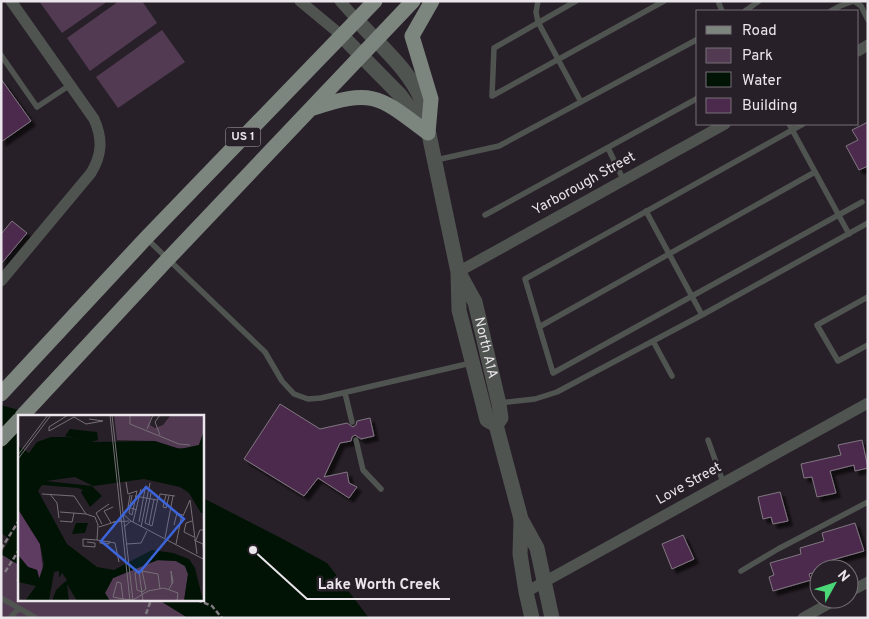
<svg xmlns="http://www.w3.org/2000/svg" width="869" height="619" font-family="Overpass,sans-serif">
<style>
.green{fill:#513a52}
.water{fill:#001304}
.building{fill:#4c2a4e;stroke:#807780;filter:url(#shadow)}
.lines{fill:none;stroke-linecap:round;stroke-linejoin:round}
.path{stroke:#7f787f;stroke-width:2.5;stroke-dasharray:5 2.5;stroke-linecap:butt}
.service{stroke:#505451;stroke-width:5.5}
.minor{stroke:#505451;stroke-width:11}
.tertiary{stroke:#505451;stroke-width:15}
.primary{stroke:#7c857e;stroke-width:15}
.labels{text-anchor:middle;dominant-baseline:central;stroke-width:5;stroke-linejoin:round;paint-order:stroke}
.shield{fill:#282028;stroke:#b0abb0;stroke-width:1}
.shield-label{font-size:12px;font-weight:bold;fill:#ebe6eb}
.street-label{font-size:14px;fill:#ebe6eb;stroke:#282028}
.inset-road{fill:none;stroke:#766f76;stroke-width:1}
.view{fill:#3c65db;fill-opacity:0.15;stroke:#3c65db;stroke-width:2.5}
.inset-edge{fill:none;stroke:#ebe6eb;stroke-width:2.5}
.leader{fill:none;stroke:#ebe6eb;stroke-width:2}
.callout-dot{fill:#ebe6eb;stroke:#282028;stroke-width:2}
.callout-label{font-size:15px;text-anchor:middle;font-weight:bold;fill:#ebe6eb;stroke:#282028;stroke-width:5;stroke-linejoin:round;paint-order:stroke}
</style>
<defs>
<filter id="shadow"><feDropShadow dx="4.5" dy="4.5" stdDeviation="1" flood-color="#0009"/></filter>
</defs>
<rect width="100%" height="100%" fill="#282028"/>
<path class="green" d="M39 1H108L62 33Z
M119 1H142L157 23 90 71 67 38Z
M162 30 185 62 118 108 96 77Z
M1 554 19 565V600H159L188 618H1Z"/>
<path class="water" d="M1 405 39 416H19V565L1 554 10 539 1 533Z
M203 498 279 537 327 563 369 618H188L159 600H202Z"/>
<path class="building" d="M1 79 31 121 1 142Z
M868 122V166L859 170 846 146 858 140 852 130Z
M12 221 27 233 1 264V234Z
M280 404 320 429 347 423 353 427 356 425 357 421 370 418 374 436 361 439 355 435 352 437 351 441 340 443 324 477 347 472 349 483 357 487 349 498 318 478 304 496 244 459Z
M862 440 868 468 855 471 854 465 830 471 836 493 817 497 812 477 804 478 801 464 841 455 838 445Z
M780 492 788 521 773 524 771 517 763 519 758 497Z
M855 523 864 551 832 560 834 567 819 569V571L809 574 811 580 773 591 769 577 774 575 770 563 801 554 800 548 824 541 822 533Z
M683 535 694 559 672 569 662 544Z"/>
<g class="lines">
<path class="path" d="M1 549 18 522
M5 572 19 550
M17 581 19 579
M197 600 212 606 222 618
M146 614 151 600"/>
<path class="service" d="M538 1 536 12 538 22 581 102
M576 1 494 48 492 96 664 1
M718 1 722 11
M745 11 759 1
M831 11 840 6 854 1 861 6 868 20
M1 55 37 107 70 85
M789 124 849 234
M803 124 525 279 553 373 862 202
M608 148 623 179
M436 160 499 146 698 39
M485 215 698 98
M146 238 265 352 282 381 294 394 308 399 321 398 471 363
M868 297 817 325 838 361 868 345
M702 315 868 223
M539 327 815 172
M653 341 672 376
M345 393 352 422
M499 403 535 399 557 392 702 315 646 211
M356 440 363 470 381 489
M708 440 723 482
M741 571 778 549 868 502
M1 598 36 618
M10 618 19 608"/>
<path class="minor" d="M300 1 341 35
M340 1 357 20
M858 51 868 45
M458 272 725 124
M1 281 91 173C102 155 103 139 94 119L11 1
M526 592 868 403
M849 592 868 582
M803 618 837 599"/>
<g class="tertiary">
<path d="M357 20C380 46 409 69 422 101L458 272 459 310 487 420 496 425 521 519 537 548 552 618"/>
<path d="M341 35 400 95 424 128"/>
<path id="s1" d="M460 275 475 302 499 404 501 418 496 425"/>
<path d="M521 520 520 554 526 592 532 618"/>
</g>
<path class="primary" d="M314 108C374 88 380 97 428 133
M428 133 431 99 412 36 432 1
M1 394 146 238 375 1
M22 416 167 260 413 1
M1 439 19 420"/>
</g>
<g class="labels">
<rect class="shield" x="225.5" y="127.5" width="35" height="19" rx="4"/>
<g class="shield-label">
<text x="243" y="137">US 1</text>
</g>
<g class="street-label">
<text transform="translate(584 184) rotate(-29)">Yarborough Street</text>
<text stroke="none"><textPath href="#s1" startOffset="78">North A1A</textPath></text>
<text transform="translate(689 484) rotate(-29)">Love Street</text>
</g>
</g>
<g transform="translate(18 415)">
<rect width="186" height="186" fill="#282028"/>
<path d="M96 0H133L132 10 137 13 145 10 153 0H186V16L181 30 173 33H154L137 26 99 25ZM135 145 158 146 167 151 170 159 166 186H92L87 178 95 163Z" fill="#513a52"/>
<path d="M0 94 22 129 25 155 22 164 19 155 10 152 0 140Z" fill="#5e3b60"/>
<path d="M52 14 79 17 80 25 73 27 137 26 162 34 181 30 186 16V98H183L171 78 162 72 126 64 75 71 57 62 28 66 74 71 84 81 72 92 63 77 65 75 60 73 24 70 20 76 49 129 79 152 96 155 134 135 155 138 171 144 177 153 185 186H166L170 159 167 151 158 146 140 145 95 163 87 178 92 186H59L49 169 51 186H34L38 175 49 165 44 158 41 163V156L36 157 31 186H7L18 171 0 167V140L10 152 19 155 21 164 26 149 22 129 0 94V31L11 38 19 27 33 22H49L66 26 47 21ZM58 108H70L67 118 54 119Z" fill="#001304"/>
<path class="inset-road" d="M50 0 31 12V16L56 2 68 9 85 6 71 4M92 0 112 186M94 0 115 186M112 0V9L161 29 172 30M142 0 137 7 142 20M129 14 135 0M0 40 30 0M0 44 33 0M108 67 110 79 119 76 114 100 111 98 114 80M133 78 127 108 134 111 140 83M24 79 56 81 68 99 77 102 80 110 79 125 97 128 101 147M32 79 39 88 41 103M112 80 110 92 119 95M148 80 145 92 148 93 151 81M117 81 139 85M141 85 142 79 157 81M42 97 68 99M105 99 113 106 106 112M165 101 172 85 179 139M42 106 54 107 56 98M113 106 187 145M174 106 168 108 166 117 176 122M95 107 111 106M115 107 123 74M121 107 127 74H131M93 108 86 96 95 92M84 109 78 98 91 89M131 110 136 84M156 110 159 98 164 100M81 112 103 105M123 112 132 68M147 123 155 81M82 125V128L91 129V126M176 125 185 129 186 142M178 125 182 115H187M69 127 77 128V132L65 131V124L79 125M109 129 123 128 129 116M158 129 164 99M121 156 117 158 119 175 124 177 128 174 124 156M121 156 125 186M124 156 140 159 142 174M151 174 155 167 153 156 154 169M105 184 103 168 99 167 95 182 105 184 115 185 130 176 146 173 160 178 159 186"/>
<path class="view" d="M128 72 166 104 121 158 83 126Z"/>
<rect width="186" height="186" class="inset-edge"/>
</g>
<path class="leader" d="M253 550L307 599H450"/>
<circle class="callout-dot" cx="253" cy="550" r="5"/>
<g class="callout-label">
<text x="379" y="589">Lake Worth Creek</text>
</g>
<rect width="869" height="619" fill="none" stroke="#ebe6eb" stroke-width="5"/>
<rect x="696" y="10" width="162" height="115" fill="#282028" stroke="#766f76"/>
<rect x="706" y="26" width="25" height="8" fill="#7c857e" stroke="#766f76"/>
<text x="742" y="35" font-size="15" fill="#ebe6eb">Road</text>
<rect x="706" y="48" width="25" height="15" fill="#513a52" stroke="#766f76"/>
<text x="742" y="60" font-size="15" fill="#ebe6eb">Park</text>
<rect x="706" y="72" width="25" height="15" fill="#001304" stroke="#766f76"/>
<text x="742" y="85" font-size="15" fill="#ebe6eb">Water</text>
<rect x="706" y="98" width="25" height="15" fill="#4c2a4e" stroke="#766f76"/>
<text x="742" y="110" font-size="15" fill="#ebe6eb">Building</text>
<g transform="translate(834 584) rotate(50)"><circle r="24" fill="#282028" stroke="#766f76"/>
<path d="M0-4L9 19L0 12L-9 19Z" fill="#4bd677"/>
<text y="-8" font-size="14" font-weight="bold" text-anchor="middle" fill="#ebe6eb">N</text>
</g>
</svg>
